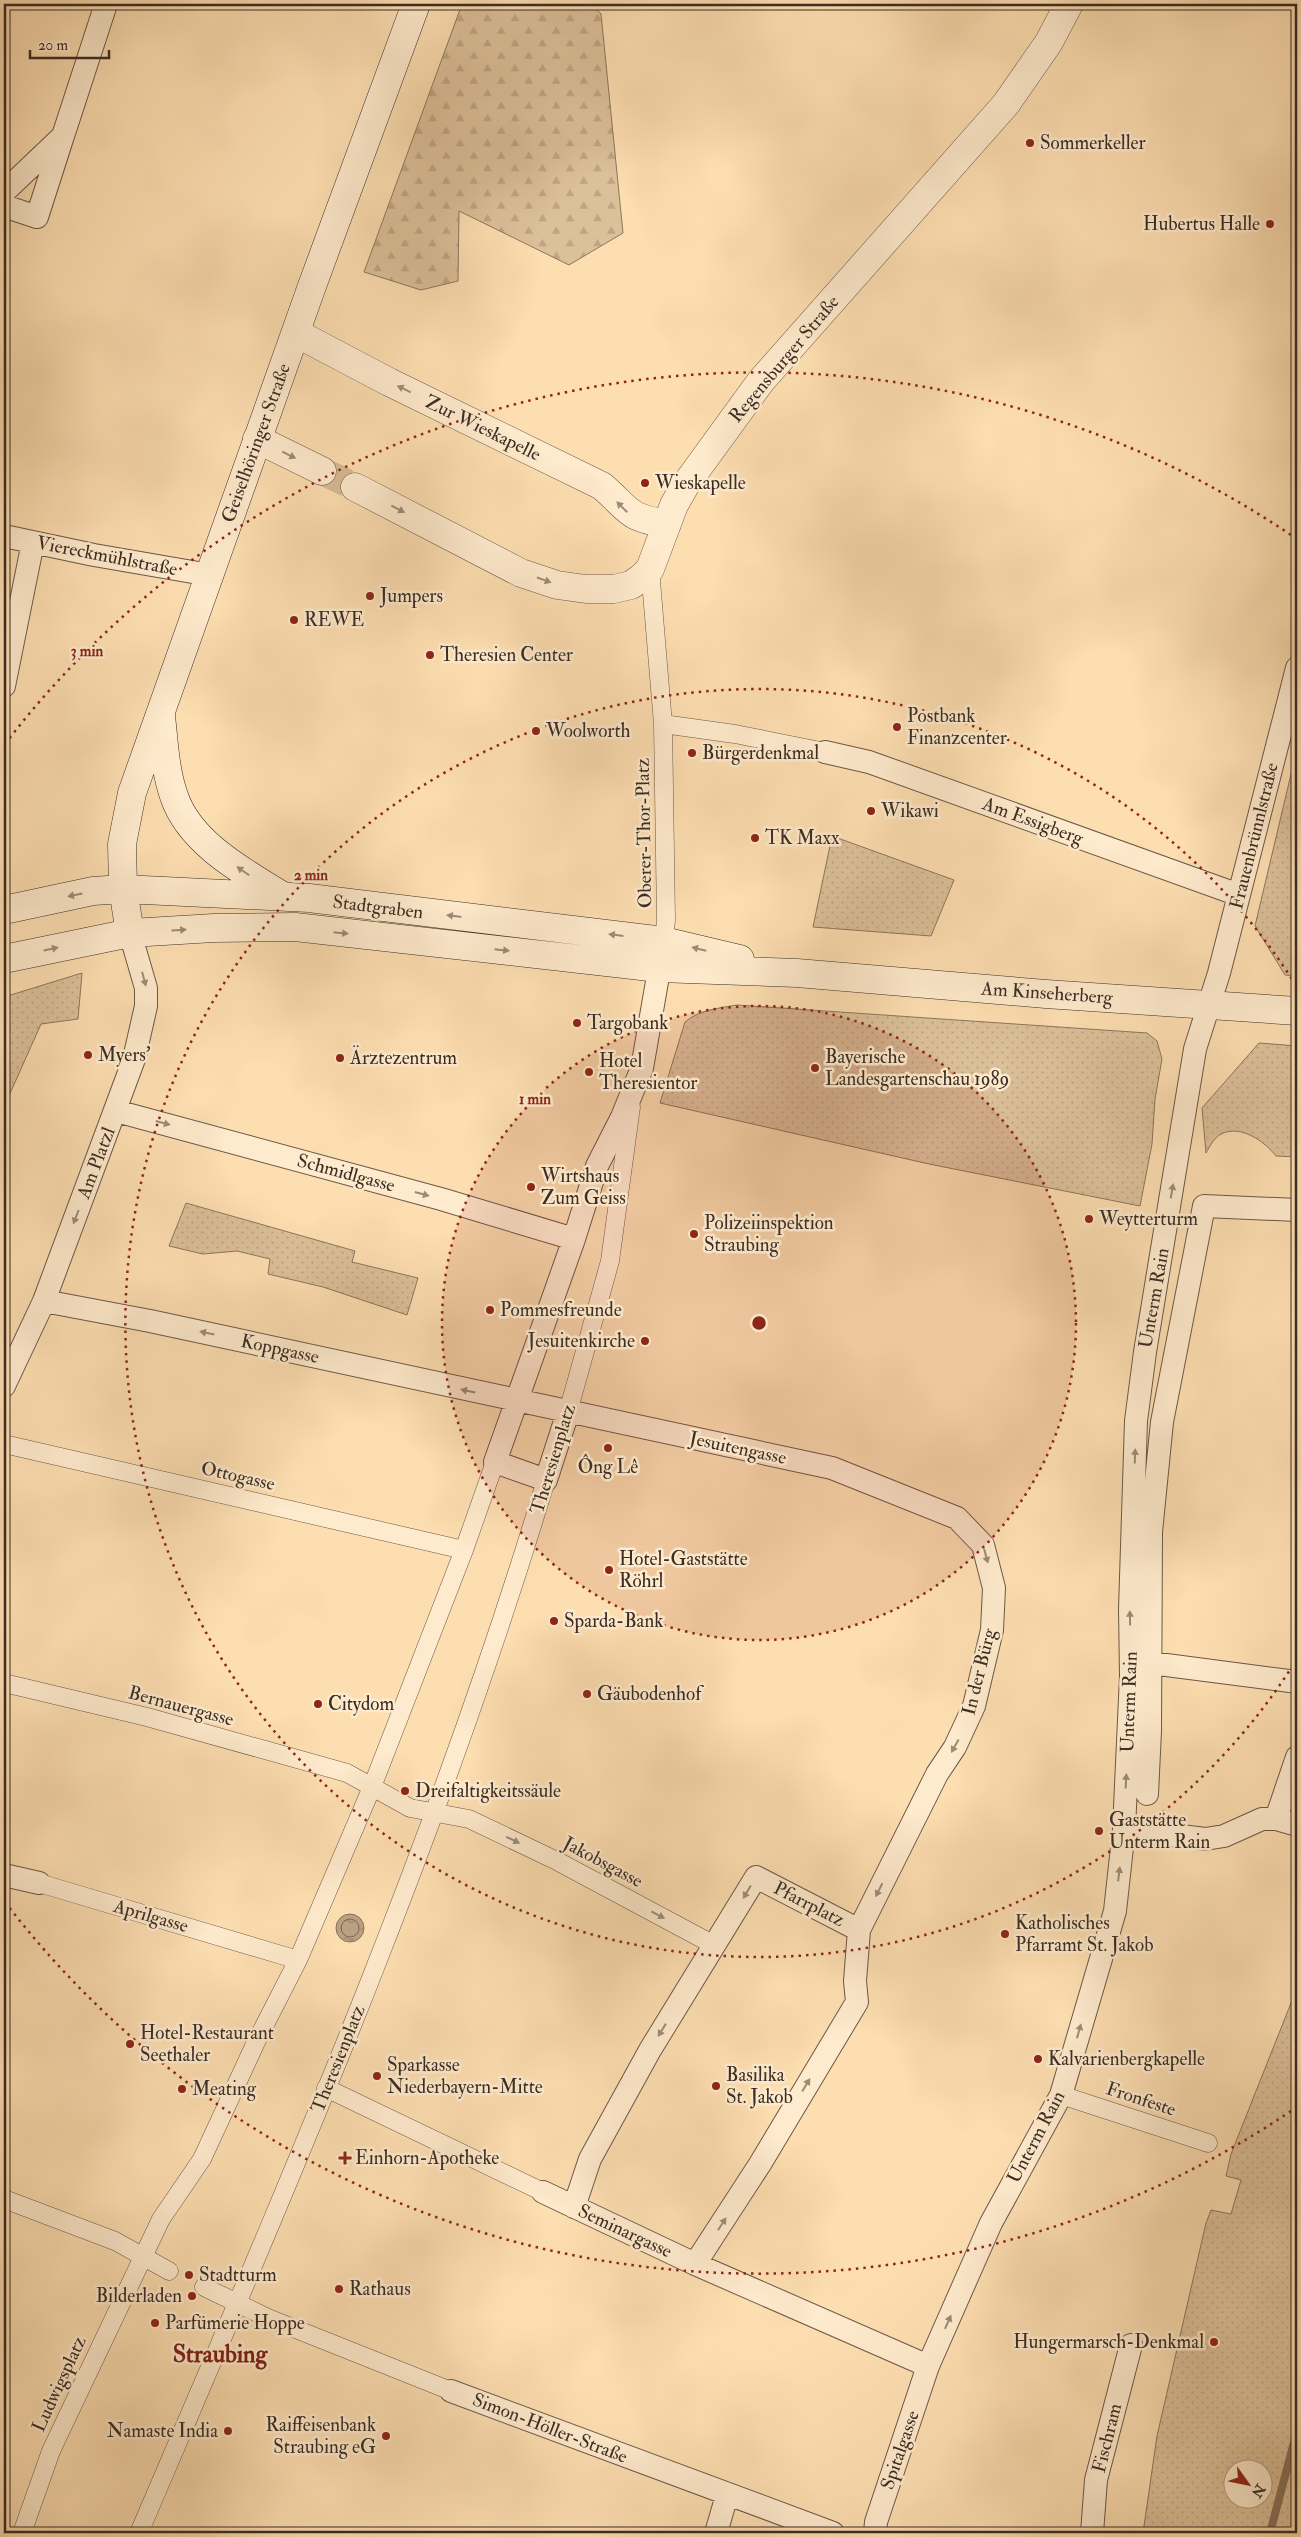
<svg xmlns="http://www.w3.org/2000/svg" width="1301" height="2537" font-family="'IM FELL Double Pica',serif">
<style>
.green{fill:url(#green-dots);stroke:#8b765e;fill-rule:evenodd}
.forest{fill:url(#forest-firs);stroke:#8b765e}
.water{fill:url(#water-ripples);stroke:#87725c}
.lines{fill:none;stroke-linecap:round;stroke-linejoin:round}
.shore{stroke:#7a6652;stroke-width:1}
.stream{stroke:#87725c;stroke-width:8}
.tertiary-tunnel{stroke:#d6ba95;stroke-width:28;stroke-dasharray:28 14;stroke-linecap:butt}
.pedestrian-casing{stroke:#6b5847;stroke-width:19}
.minor-casing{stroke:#6b5847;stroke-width:24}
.tertiary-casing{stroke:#6b5847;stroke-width:29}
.secondary-casing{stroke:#3a2c24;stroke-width:29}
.pedestrian{stroke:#feeacc;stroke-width:18}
.minor{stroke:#feeacc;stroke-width:22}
.tertiary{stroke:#feeacc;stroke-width:28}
.secondary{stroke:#feeacc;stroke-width:28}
.oneway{fill:#9c8b78}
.ring{fill:none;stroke:#8f2418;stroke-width:2.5;stroke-dasharray:2.5 5}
.poi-dot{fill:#8f2418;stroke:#feeacc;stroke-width:2}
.labels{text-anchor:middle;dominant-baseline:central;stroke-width:5;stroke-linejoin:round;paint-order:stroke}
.poi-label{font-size:19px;fill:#3a2c24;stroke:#feeacc;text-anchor:start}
.street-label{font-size:19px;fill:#3a2c24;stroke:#feeacc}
.district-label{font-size:24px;font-weight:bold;fill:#7a1f14;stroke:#feeacc}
.centre{fill:#8f2418;stroke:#feeacc;stroke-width:2.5}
.ring-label{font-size:15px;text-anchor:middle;font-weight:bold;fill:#8f2418;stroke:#feeacc;stroke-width:5;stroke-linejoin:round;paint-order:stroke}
</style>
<defs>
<pattern id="green-dots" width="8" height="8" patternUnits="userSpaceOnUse" patternTransform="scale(1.25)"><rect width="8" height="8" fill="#dcc099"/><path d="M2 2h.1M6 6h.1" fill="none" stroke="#bea584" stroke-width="1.8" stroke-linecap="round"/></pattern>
<pattern id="forest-firs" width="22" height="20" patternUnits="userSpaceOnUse" patternTransform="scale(1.25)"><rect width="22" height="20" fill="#dcc099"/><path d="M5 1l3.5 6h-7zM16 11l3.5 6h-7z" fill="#bea584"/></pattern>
<pattern id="water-ripples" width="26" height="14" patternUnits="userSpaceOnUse" patternTransform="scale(1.25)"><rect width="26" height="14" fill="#bba181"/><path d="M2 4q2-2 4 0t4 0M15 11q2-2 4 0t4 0" fill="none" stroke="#998369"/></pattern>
</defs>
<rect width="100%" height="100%" fill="#fddeb1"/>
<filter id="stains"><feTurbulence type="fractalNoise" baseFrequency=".004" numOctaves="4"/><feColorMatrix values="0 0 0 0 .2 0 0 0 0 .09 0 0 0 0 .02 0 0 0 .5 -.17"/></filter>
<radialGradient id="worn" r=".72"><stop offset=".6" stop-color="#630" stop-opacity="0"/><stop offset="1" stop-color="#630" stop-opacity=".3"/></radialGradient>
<path class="green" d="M1297 749V976L1285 975 1255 926Z
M832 836 954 880 931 936 813 927Z
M82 973 78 1019 41 1024 4 1107V997Z
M737 1005 1147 1033 1157 1041 1162 1059 1155 1099 1152 1144 1140 1206 929 1164 660 1103 685 1022C699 1010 719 1008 737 1005Z
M1259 1043 1297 1046V1157L1276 1156C1265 1142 1241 1124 1221 1134 1214 1138 1210 1146 1206 1153L1202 1108Z
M186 1203 355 1251 352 1262 418 1278 407 1315 323 1287 268 1274 270 1259 237 1251 203 1254 169 1246Z
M1297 1988V2533H1143L1157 2436 1206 2223 1211 2210 1231 2214 1241 2180 1226 2176 1231 2154ZM1234 2470H1264V2500H1234Z"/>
<path class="forest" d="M462 4H592L601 14 623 233 569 265 459 211 458 281 421 290 364 272Z"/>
<path class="water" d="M336 1928a14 14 0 1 1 28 0a14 14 0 1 1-28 0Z"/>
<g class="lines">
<path class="shore" d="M341 1928a9 9 0 1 1 18 0a9 9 0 1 1-18 0Z"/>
<path class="stream" d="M1270 2533 1297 2431"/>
<path class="tertiary-tunnel" d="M322 471 355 487"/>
<defs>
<path id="pedestrian" d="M650 569 663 724 666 920 664 941
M663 724 735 734 825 752
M568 1412 610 1261 631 1107
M4 1444 464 1550
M4 1683 147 1717 347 1773 410 1808 469 1819 557 1861 714 1945
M39 1883 298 1960
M326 2088 543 2192
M1061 2095 1208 2143
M4 2199 115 2241 169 2271
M204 2287 268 2318 451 2391
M22 2533 51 2451 161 2219 202 2159 256 2042 298 1960 372 1787 464 1550 495 1462
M139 2533C287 2187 438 1841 546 1480"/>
<path id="minor" d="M4 192 63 136 106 4
M4 206 37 217 62 139
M4 536 94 555 210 575
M4 686 33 542
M825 752 869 762 1239 895
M116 1111 441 1199 574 1239
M44 1301 150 1321 832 1468 957 1518 983 1545 994 1588 992 1630 974 1706 955 1747 937 1774 859 1930
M4 1386 44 1301 134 1059 146 1006V988L130 933
M568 1412 546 1480 495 1462 574 1239 597 1166 622 1117 642 1068 662 953
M1151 1663 1297 1682
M1147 1794 1150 1731 1151 1532 1162 1422 1204 1206 1297 1210
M1276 1819 1297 1757
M1124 1829 1205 1839 1224 1836 1262 1819H1276L1297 1825
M4 1875 39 1883
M543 2192 695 2264 928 2366
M574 2207 590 2159 650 2050 756 1877 859 1930 855 1981 857 2002 760 2164 695 2264
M451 2391 833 2533
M716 2533 727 2495
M875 2533 876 2522 928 2366 991 2223 1061 2095 1115 1911 1124 1829 1131 1676 1130 1609 1136 1421 1145 1352 1195 1049 1219 973 1297 668
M1092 2533 1096 2480 1131 2345"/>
<path id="tertiary" d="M296 333 389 382 602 486C631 511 625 517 667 524
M257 439 322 471
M355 487 521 573 557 585 586 589H614L631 585 641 578 650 569 674 505 686 484 761 381 1006 104 1049 42 1069 4"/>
<path id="secondary" d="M161 716C164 742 165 771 174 796 189 842 242 871 281 895
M4 910 93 891 123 889 309 898 664 941 740 959
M130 933 123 889 122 844 132 793 312 286 416 4
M4 959 130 933 214 928 295 927 659 968 797 973 1046 994 1297 1011"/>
</defs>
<use href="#pedestrian" class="pedestrian-casing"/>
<use href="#minor" class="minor-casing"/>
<use href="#tertiary" class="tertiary-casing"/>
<use href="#secondary" class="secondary-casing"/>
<use href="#pedestrian" class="pedestrian"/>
<use href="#minor" class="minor"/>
<use href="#tertiary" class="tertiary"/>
<use href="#secondary" class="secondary"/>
</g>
<defs><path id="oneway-solid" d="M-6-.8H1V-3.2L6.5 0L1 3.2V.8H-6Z" transform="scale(1.25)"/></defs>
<g class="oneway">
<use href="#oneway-solid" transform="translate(404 389) rotate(-154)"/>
<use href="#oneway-solid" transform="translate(289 455) rotate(26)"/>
<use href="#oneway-solid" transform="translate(622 507) rotate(-135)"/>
<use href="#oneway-solid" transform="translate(398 509) rotate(27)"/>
<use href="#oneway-solid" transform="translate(544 580) rotate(19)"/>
<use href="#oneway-solid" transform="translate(243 871) rotate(-145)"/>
<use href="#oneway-solid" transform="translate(75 895) rotate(168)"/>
<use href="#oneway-solid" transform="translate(454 916) rotate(-173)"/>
<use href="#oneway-solid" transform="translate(179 930) rotate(-4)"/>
<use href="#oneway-solid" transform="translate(341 933) rotate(6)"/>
<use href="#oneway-solid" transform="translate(616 935) rotate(-173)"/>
<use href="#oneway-solid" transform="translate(51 949) rotate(-12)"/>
<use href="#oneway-solid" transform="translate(699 949) rotate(-166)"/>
<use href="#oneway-solid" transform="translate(502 950) rotate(6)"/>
<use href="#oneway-solid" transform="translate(144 979) rotate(75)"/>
<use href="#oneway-solid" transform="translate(163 1123) rotate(15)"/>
<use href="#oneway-solid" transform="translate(1172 1191) rotate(-80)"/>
<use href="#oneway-solid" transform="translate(422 1194) rotate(15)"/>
<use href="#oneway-solid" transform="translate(76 1217) rotate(111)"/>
<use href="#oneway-solid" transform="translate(207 1333) rotate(-168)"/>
<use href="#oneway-solid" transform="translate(468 1391) rotate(-168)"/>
<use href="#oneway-solid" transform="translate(1135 1456) rotate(-88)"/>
<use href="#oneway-solid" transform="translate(986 1556) rotate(75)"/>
<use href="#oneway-solid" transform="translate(1130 1618) rotate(-91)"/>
<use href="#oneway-solid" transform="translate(955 1746) rotate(119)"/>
<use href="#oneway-solid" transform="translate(1126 1781) rotate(-87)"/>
<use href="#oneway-solid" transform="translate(513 1840) rotate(25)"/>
<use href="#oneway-solid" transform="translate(1119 1874) rotate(-83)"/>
<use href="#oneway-solid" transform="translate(879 1890) rotate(117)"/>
<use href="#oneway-solid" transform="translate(747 1892) rotate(121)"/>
<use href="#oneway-solid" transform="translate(658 1915) rotate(28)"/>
<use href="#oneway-solid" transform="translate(662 2030) rotate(122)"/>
<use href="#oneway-solid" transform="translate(1079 2031) rotate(-74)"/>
<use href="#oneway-solid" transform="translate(806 2085) rotate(-59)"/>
<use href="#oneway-solid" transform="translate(722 2224) rotate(-57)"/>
<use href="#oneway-solid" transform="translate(948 2322) rotate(-66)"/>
</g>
<circle cx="759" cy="1323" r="317" fill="#8f2418" fill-opacity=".12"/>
<g class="ring">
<circle cx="759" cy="1323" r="317"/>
<path d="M1297 1659A634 634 0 1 1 1297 987"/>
<path d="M1291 2111A951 951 0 0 1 5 1902M5 744A951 951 0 0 1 1291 535"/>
</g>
<g class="poi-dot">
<circle cx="1030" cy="143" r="5"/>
<circle cx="1270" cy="224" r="5"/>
<circle cx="645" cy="483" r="5"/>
<circle cx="370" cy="596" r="5"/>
<circle cx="294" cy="620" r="5"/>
<circle cx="430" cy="655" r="5"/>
<circle cx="897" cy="727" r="5"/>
<circle cx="536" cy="731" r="5"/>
<circle cx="692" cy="753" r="5"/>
<circle cx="871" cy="811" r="5"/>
<circle cx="755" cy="838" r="5"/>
<circle cx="577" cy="1023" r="5"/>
<circle cx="88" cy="1055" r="5"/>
<circle cx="340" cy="1058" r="5"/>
<circle cx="815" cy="1068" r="5"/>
<circle cx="589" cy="1072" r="5"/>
<circle cx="531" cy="1187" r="5"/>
<circle cx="1089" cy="1219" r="5"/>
<circle cx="694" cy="1234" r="5"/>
<circle cx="490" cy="1310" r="5"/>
<circle cx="645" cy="1341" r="5"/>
<circle cx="608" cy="1448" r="5"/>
<circle cx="609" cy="1570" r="5"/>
<circle cx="554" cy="1621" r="5"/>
<circle cx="587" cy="1694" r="5"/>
<circle cx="318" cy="1704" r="5"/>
<circle cx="405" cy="1791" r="5"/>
<circle cx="1099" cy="1831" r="5"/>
<circle cx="1005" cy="1934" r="5"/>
<circle cx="130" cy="2044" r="5"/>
<circle cx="1038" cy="2059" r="5"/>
<circle cx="377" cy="2076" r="5"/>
<circle cx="716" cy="2086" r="5"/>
<circle cx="182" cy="2089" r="5"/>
<path d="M342.5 2150.5h5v5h5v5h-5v5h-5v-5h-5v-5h5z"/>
<circle cx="189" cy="2275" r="5"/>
<circle cx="339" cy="2289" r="5"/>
<circle cx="192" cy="2296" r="5"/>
<circle cx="155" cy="2323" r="5"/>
<circle cx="1214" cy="2342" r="5"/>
<circle cx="228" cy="2431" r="5"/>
<circle cx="386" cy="2436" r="5"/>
</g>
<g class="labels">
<g class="poi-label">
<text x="1040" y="143">Sommerkeller</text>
<text x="1260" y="224" text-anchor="end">Hubertus Halle</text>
<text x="655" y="483">Wieskapelle</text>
<text x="380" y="596">Jumpers</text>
<text x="304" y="620">REWE</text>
<text x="440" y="655">Theresien Center</text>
<text x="907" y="716">Postbank<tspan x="907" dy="22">Finanzcenter</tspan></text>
<text x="546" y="731">Woolworth</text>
<text x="702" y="753">Bürgerdenkmal</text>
<text x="881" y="811">Wikawi</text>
<text x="765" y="838">TK Maxx</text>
<text x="587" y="1023">Targobank</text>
<text x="98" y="1055">Myers'</text>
<text x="825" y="1057">Bayerische<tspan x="825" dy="22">Landesgartenschau 1989</tspan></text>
<text x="350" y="1058">Ärztezentrum</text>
<text x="599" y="1061">Hotel<tspan x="599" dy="22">Theresientor</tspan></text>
<text x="541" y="1176">Wirtshaus<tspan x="541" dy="22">Zum Geiss</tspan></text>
<text x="1099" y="1219">Weytterturm</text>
<text x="704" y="1223">Polizeiinspektion<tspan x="704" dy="22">Straubing</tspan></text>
<text x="500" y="1310">Pommesfreunde</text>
<text x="635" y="1341" text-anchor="end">Jesuitenkirche</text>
<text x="608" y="1467" text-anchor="middle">Ông Lê</text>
<text x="619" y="1559">Hotel-Gaststätte<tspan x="619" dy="22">Röhrl</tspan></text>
<text x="564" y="1621">Sparda-Bank</text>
<text x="597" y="1694">Gäubodenhof</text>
<text x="328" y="1704">Citydom</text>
<text x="415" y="1791">Dreifaltigkeitssäule</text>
<text x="1109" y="1820">Gaststätte<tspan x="1109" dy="22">Unterm Rain</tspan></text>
<text x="1015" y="1923">Katholisches<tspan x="1015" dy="22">Pfarramt St. Jakob</tspan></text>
<text x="140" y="2033">Hotel-Restaurant<tspan x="140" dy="22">Seethaler</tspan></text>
<text x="1048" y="2059">Kalvarienbergkapelle</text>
<text x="387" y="2065">Sparkasse<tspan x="387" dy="22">Niederbayern-Mitte</tspan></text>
<text x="726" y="2075">Basilika<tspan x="726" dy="22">St. Jakob</tspan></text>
<text x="192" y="2089">Meating</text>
<text x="355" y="2158">Einhorn-Apotheke</text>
<text x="199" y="2275">Stadtturm</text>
<text x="349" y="2289">Rathaus</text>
<text x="182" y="2296" text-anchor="end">Bilderladen</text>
<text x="165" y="2323">Parfümerie Hoppe</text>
<text x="1204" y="2342" text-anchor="end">Hungermarsch-Denkmal</text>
<text x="376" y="2425" text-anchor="end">Raiffeisenbank<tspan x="376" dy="22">Straubing eG</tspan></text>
<text x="218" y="2431" text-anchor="end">Namaste India</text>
</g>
<g class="street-label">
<text transform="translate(784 359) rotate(-50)">Regensburger Straße</text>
<text transform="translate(483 428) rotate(26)">Zur Wieskapelle</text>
<text transform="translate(256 443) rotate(-70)">Geiselhöringer Straße</text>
<text transform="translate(107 556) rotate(11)">Viereckmühlstraße</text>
<text transform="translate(1033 821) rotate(20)">Am Essigberg</text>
<text transform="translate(644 833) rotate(-91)">Oberer-Thor-Platz</text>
<text transform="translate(1254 836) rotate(-76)">Frauenbrünnlstraße</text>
<text transform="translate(378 907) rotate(7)">Stadtgraben</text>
<text transform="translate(1047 993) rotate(4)">Am Kinseherberg</text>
<text transform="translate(96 1163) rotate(-69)">Am Platzl</text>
<text transform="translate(346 1173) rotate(15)">Schmidlgasse</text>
<text transform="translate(1154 1298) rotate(-80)">Unterm Rain</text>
<text transform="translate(280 1349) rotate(12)">Koppgasse</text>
<text transform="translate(738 1448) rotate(12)">Jesuitengasse</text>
<text transform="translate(553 1459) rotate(-73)">Theresienplatz</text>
<text transform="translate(238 1476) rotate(13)">Ottogasse</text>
<text transform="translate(979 1672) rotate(-76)">In der Bürg</text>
<text transform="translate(1129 1702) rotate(-88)">Unterm Rain</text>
<text transform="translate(181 1706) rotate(15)">Bernauergasse</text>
<text transform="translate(603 1862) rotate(28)">Jakobsgasse</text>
<text transform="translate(809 1904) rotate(27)">Pfarrplatz</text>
<text transform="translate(151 1916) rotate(16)">Aprilgasse</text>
<text transform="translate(338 2059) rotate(-68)">Theresienplatz</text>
<text transform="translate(1141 2099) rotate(18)">Fronfeste</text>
<text transform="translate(1036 2137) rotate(-62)">Unterm Rain</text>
<text transform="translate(625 2231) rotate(25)">Seminargasse</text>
<text transform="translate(59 2384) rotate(-65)">Ludwigsplatz</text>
<text transform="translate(550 2428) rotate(21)">Simon-Höller-Straße</text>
<text transform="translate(1107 2438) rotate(-76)">Fischram</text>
<text transform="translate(900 2450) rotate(-71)">Spitalgasse</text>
</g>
<g class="district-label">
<text x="220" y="2354">Straubing</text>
</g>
</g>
<circle cx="759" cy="1323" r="8" class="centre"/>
<g class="ring-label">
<text x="87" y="656">3 min</text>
<text x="311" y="880">2 min</text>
<text x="535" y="1104">1 min</text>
</g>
<rect width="1301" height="2537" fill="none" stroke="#fddeb1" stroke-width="20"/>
<rect x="5" y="5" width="1291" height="2527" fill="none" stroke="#3a2c24" stroke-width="2.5"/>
<rect x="10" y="10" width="1281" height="2517" fill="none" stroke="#3a2c24"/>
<g transform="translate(1248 2484) rotate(123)"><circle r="24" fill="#feeacc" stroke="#b09e89"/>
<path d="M0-4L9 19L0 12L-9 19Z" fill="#8f2418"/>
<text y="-8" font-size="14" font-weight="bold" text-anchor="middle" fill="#3a2c24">N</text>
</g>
<path d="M30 50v8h79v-8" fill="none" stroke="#3a2c24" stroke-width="2.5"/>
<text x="38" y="50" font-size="15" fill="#3a2c24" stroke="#feeacc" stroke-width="4" paint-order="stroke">20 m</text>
<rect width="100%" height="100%" filter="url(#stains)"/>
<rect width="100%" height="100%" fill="url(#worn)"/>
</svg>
